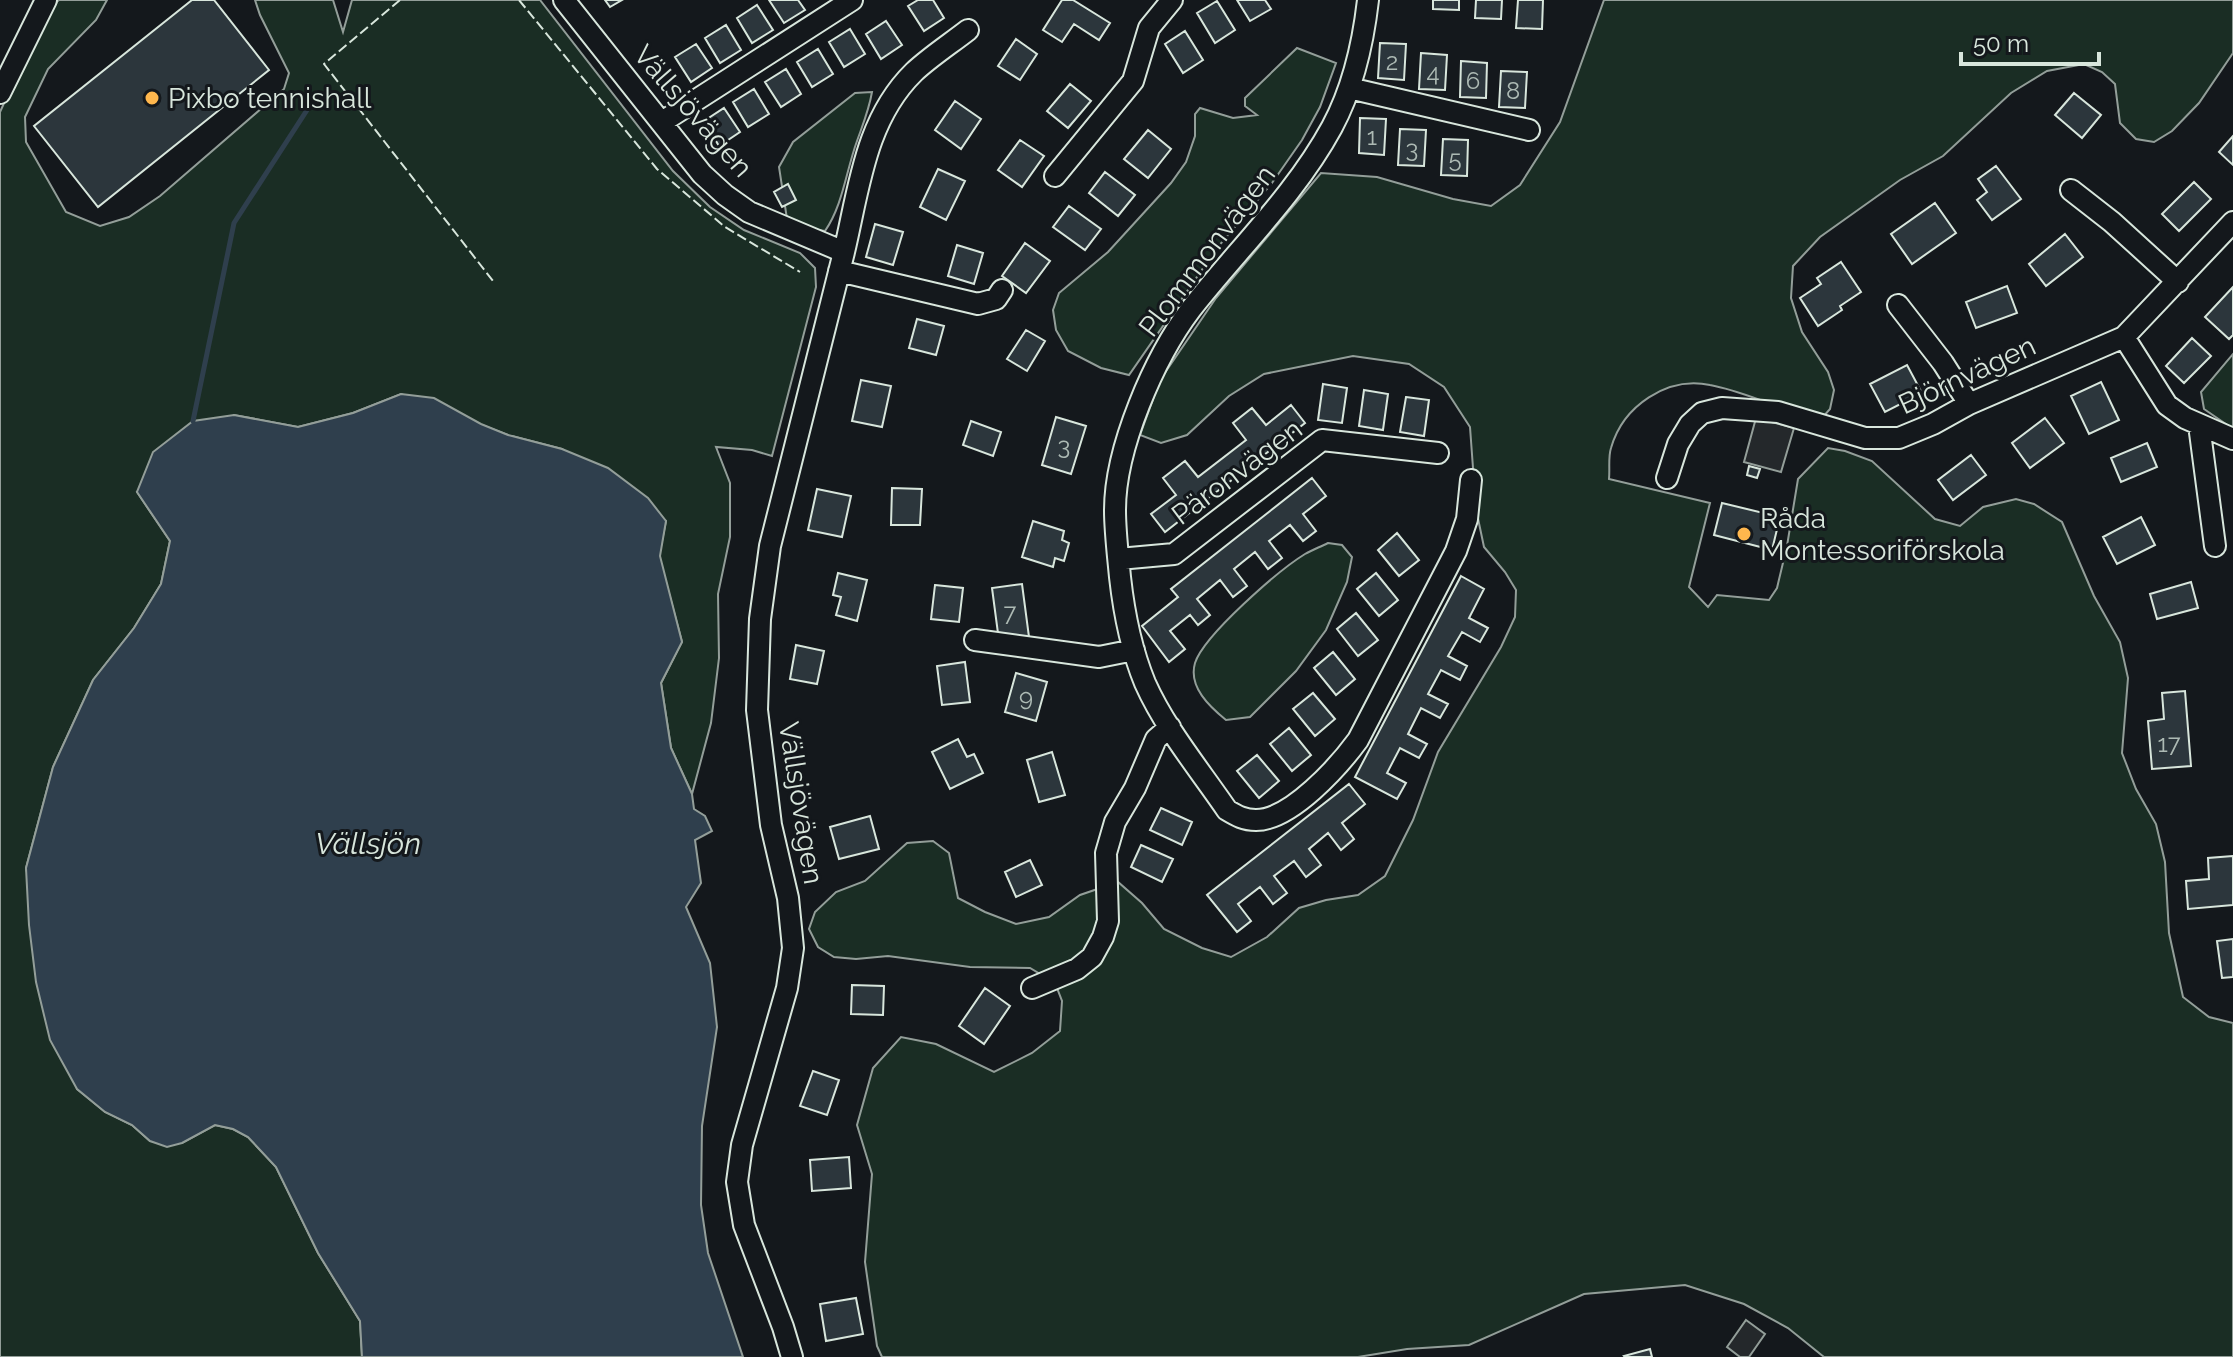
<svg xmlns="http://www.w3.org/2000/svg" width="2233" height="1357" font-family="Raleway,sans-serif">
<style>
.green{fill:#1a2d24;stroke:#939e99;stroke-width:2}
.parking{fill:#24282b;stroke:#939e99;stroke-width:2}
.water{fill:#2f3f4d;stroke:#939e99;stroke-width:2}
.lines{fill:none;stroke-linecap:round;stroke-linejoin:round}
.stream{stroke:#2f3f4d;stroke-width:5}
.building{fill:#2c363c;stroke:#d8e6dc;stroke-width:2}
.minor-casing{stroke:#d8e6dc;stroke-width:24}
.minor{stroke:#14181c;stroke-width:20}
.fence{stroke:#d8e6dc;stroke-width:2;stroke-dasharray:10 4;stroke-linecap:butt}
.poi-dot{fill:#ffb74d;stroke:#14181c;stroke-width:3}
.labels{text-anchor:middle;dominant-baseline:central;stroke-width:6;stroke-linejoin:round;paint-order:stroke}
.number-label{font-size:24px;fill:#adbab4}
.poi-label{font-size:28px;fill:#d8e6dc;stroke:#14181c;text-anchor:start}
.street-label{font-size:28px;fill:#d8e6dc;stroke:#14181c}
.water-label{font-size:30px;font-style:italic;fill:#d8e6dc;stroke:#14181c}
</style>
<rect width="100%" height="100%" fill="#14181c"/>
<path class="green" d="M59 0H107L96 20 48 69 25 117 26 142 66 212 100 226 129 217 160 196 284 89 289 73 260 15 255 0H333L343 32 352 0H540L673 171 710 207 744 230 800 253 815 268 816 287 772 456 752 450 716 447 730 483V537L718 594 719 658 711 723 692 794 671 748 661 683 682 642 659 556 666 521 562 449 508 435 401 394 353 413 298 427 234 415 137 492 170 541 161 584 134 628 93 680 53 767 26 868 77 1089 105 1112 132 1125 150 1141 182 1143 215 1125 233 1129 248 1137 276 1167 318 1253 360 1321 362 1357H0V112L46 11Z
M1604 0H2233V53L2199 103 2172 131 2154 142 2136 139 2120 123 2115 84 2102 72 2084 64 2047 71 2011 93 1943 156 1900 180 1820 237 1793 266 1791 298 1802 332 1828 372 1834 390 1830 409 1823 417C1783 413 1749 392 1710 385 1667 376 1623 406 1611 448 1608 457 1610 469 1609 479L1710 503 1689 587 1708 607 1717 595 1769 600 1777 588 1787 546 1798 479 1828 448 1845 451 1872 461 1935 519 1960 526 1983 507 2016 499 2034 504 2062 522 2094 596 2120 642 2128 678 2122 753 2136 789 2156 824 2165 862 2169 933 2183 997 2209 1017 2233 1023V1357H1824L1788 1328 1744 1304 1685 1285 1584 1294 1469 1345 1407 1349 1358 1357H882L877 1346 865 1262 872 1174 857 1125 873 1068 901 1037 936 1044 994 1072 1032 1053 1060 1031 1062 1001 1055 983 1030 968 970 967 888 956 856 959 834 957 818 947 809 929 815 912 836 892 865 881 907 843 933 841 949 853 958 898 985 912 1016 924 1049 917 1080 895 1118 882 1142 903 1164 929 1202 948 1231 957 1267 937 1299 908 1326 900 1358 895 1385 876 1413 820 1438 752 1501 647 1515 617 1516 590 1505 572 1484 547 1476 509 1470 427 1444 387 1409 364 1353 356 1264 374 1229 396 1187 435 1161 443 1140 435 1160 380 1216 298 1321 173 1377 177 1453 199 1491 206 1520 185 1560 122Z
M1297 48 1336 63 1320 107 1302 140 1272 183 1217 248 1129 375 1101 368 1068 351 1056 330 1053 310 1059 293 1108 252 1171 183 1186 162 1195 136V114L1200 108 1233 118 1257 115 1245 106V98Z
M872 92C869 110 863 124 857 141 846 171 843 205 825 231L806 228 787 219 779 167 793 142 855 93Z
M2233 354V429L2204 409 2201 392Z
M1328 543 1342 545 1352 557 1347 582 1326 630 1296 671 1250 717 1226 720C1210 707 1188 687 1195 663 1204 635 1279 570 1305 554 1312 550 1320 547 1328 543Z"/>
<path class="parking" d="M1756 418 1794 428 1781 472 1744 462Z
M1746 1320 1765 1334 1749 1357H1740L1727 1347Z"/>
<path class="water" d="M401 394 434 398 481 424 508 435 562 449 608 468 648 498 666 521 660 556 682 642 661 683 671 748 692 794 694 809 705 816 712 831 695 840 701 883 686 907 710 963 717 1027 702 1126 701 1205 708 1253 743 1357H362L360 1321 318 1253 276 1167 248 1137 233 1129 215 1125 182 1143 167 1147 150 1141 132 1125 105 1112 77 1089 50 1040 36 982 29 925 26 868 53 767 93 680 134 628 161 584 170 541 137 492 153 452 193 421 234 415 298 427 353 413Z"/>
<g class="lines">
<path class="stream" d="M193 421 234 223 318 93"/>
</g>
<path class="building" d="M192 0H214L269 70 98 207 34 126Z
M605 0H622L610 7Z
M769 0H798L805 10 784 23Z
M918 0H933L944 18 924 31 908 6Z
M1062 0H1073L1110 23 1099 40 1074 24 1062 42 1043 30Z
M1237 0H1265L1271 9 1250 21Z
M1433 0H1459V10L1433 9Z
M1476 0H1502L1501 19 1475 18Z
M1518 0H1543L1542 29 1516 28Z
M1217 1 1235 30 1215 43 1197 13Z
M757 5 773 30 752 43 737 18Z
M886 21 902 45 881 59 866 34Z
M726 25 741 50 720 63 705 38Z
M850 29 865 54 844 67 829 42Z
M1185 31 1203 60 1183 73 1165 44Z
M1016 39 1037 54 1020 80 998 66Z
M1380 43 1406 44 1404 80 1378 78Z
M696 44 712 68 691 82 675 57Z
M818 49 833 74 812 87 797 62Z
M1421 53 1447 55 1445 90 1419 89Z
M1461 61 1487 63 1486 98 1460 97Z
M786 69 801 94 781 107 765 82Z
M1501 71 1527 72 1525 108 1499 107Z
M1070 84 1091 101 1068 128 1047 111Z
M754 89 769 114 748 127 733 102Z
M2074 93 2101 115 2082 138 2055 115Z
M955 101 981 119 961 149 935 130Z
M724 108 740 132 719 146 704 121Z
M1360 118 1386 119 1384 155 1359 153Z
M1400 129 1426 130 1424 166 1398 165Z
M1148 130 1171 149 1148 178 1124 159Z
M2233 136V165L2219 152Z
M1443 139 1468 140 1467 176 1441 175Z
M1020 140 1044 156 1022 187 998 170Z
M1996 166 2021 199 1992 220 1977 200 1987 192 1978 179Z
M938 169 965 181 946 220 920 207Z
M1105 172 1135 195 1118 216 1089 193Z
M2194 182 2211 199 2179 231 2162 214Z
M788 184 796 200 782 207 774 192Z
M1935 203 1956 233 1912 264 1891 234Z
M1069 206 1101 229 1085 250 1053 227Z
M875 224 903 232 893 265 866 257Z
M2065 234 2083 257 2046 286 2029 264Z
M1025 243 1050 261 1026 293 1002 276Z
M957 245 983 253 974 284 948 276Z
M1841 262 1861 292 1840 306 1842 310 1818 326 1800 298 1821 284 1817 278Z
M2007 286 2017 313 1976 328 1966 302Z
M2233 287V335L2229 339 2205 317Z
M917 319 944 326 936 355 909 348Z
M1026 330 1045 341 1027 371 1007 359Z
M2192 338 2211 356 2184 383 2166 366Z
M1907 365 1922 393 1885 412 1870 384Z
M861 380 891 386 882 427 852 421Z
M2101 382 2119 420 2089 434 2071 396Z
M1323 384 1347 388 1342 423 1318 420Z
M1364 390 1388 394 1383 430 1359 426Z
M1406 397 1429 400 1424 436 1400 432Z
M1291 405 1305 423 1165 532 1151 514 1176 495 1163 478 1185 461 1198 477 1246 440 1233 423 1252 408 1266 425Z
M1056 417 1086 426 1071 474 1042 465Z
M2045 418 2064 443 2030 468 2012 443Z
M971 421 1001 432 993 456 963 445Z
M2147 443 2157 467 2121 482 2111 458Z
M1971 455 1986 475 1953 500 1938 480Z
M1749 466 1760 469 1757 478 1747 475Z
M1312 478 1326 496 1303 514 1316 531 1303 541 1290 525 1269 541 1282 558 1268 569 1255 552 1234 569 1247 586 1233 597 1220 580 1197 599 1210 615 1198 625 1190 615 1170 631 1185 649 1169 662 1142 626 1178 597 1171 589Z
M892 488 922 489 920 525H891Z
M817 489 851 496 842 537 808 530Z
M1722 503 1780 517 1772 550 1714 535Z
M2141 517 2155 545 2117 564 2103 537Z
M1033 521 1064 531 1062 540 1069 543 1064 561 1055 558 1053 567 1022 557Z
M1397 533 1419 560 1399 576 1378 550Z
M838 573 867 580 857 621 836 615 841 597 833 595Z
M1376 573 1398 600 1379 616 1357 589Z
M1461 576 1484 589 1469 618 1488 628 1480 642 1462 632 1448 656 1467 666 1460 680 1441 670 1428 694 1448 704 1440 718 1421 708 1408 734 1427 744 1419 758 1400 748 1387 773 1406 783 1397 799 1355 777Z
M2191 582 2198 608 2157 619 2150 594Z
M1022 584 1029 637 999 641 992 588Z
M935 585 963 588 959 622 931 619Z
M1356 613 1378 640 1358 656 1337 629Z
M796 645 824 651 817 684 790 679Z
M1333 652 1355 679 1336 695 1314 668Z
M965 662 970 702 942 705 937 666Z
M1016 673 1047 682 1036 721 1005 712Z
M2185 691 2191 766 2152 769 2148 721 2164 719 2162 693Z
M1313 693 1335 719 1315 736 1293 709Z
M1289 728 1311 755 1292 771 1270 744Z
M958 739 967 757 974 754 983 773 950 789 932 752Z
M1052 752 1065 795 1039 802 1027 760Z
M1257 755 1279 781 1259 798 1237 771Z
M1349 784 1365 804 1342 823 1354 839 1341 850 1328 833 1309 849 1321 865 1306 877 1294 861 1274 876 1287 893 1273 904 1260 887 1238 904 1251 921 1237 932 1207 895Z
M1161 808 1192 822 1182 845 1150 830Z
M870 816 879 849 839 859 830 827Z
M1141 845 1173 859 1162 882 1131 867Z
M2233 856V905L2188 909 2186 881 2209 879 2208 858Z
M1030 860 1042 885 1016 897 1005 872Z
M2233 939V977L2222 978 2217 941Z
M852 985 884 986 883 1015 851 1014Z
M985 988 1010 1006 984 1044 959 1026Z
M813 1071 839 1080 827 1115 800 1106Z
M849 1157 851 1188 812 1191 810 1160Z
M856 1298 863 1334 826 1341 820 1304Z
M1650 1349 1652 1357H1625L1624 1356Z"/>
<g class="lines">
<defs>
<path id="minor" d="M564 0 702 174 725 195 749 212 844 252 770 546 760 619 757 710 771 825 788 898 793 948 787 988 742 1145 737 1182 744 1225 783 1327 792 1357
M1368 0C1363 44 1353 88 1332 127 1295 195 1238 249 1191 309 1154 358 1115 448 1115 510 1115 532 1118 555 1120 577 1124 613 1131 649 1145 683 1165 728 1199 769 1227 810 1237 816 1244 820 1256 820 1291 820 1339 766 1358 740L1456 551 1467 519 1471 480
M1349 88 1529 130
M0 93 46 0
M662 122 852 0
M1055 176 1133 81 1149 28 1172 0
M2071 190 2112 222 2178 282
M844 252C859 189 865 120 914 72 930 57 950 44 968 30
M839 271 978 304 996 299 1002 290
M1898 305 1943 363 1969 404
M2124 337 2167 405 2185 418 2233 439
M2199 425 2215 546
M1667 478 1678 444 1690 424 1702 413 1722 408 1778 412 1865 438H1899L1933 424 1969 404 2124 337 2233 222
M1119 559 1174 554 1322 440 1438 453
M975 640 1099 657 1134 650
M1032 988 1077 969 1092 957 1103 937 1108 921 1106 853 1115 822 1135 788 1156 739 1170 727"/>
</defs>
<use href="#minor" class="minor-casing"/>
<use href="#minor" class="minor"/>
<path class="fence" d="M400 0 324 64 493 281
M519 0 657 169 725 227 800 272"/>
</g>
<g class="poi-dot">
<circle cx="152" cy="98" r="8"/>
<circle cx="1744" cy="534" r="8"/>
</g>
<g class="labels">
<g class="number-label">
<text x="1392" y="61">2</text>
<text x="1433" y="72">4</text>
<text x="1473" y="80">6</text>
<text x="1513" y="90">8</text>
<text x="1372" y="136">1</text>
<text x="1412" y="148">3</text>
<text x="1455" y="158">5</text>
<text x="1064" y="445">3</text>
<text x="1010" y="612">7</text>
<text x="1026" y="697">9</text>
<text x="2169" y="743">17</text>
</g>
<g class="poi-label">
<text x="168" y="98">Pixbo tennishall</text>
<text x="1760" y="518">Råda<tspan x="1760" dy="32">Montessoriförskola</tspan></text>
</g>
<g class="street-label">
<text transform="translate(693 111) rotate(49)">Vällsjövägen</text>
<text transform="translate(1207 251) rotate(-53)">Plommonvägen</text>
<text transform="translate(1967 375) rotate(-25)">Björnvägen</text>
<text transform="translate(1237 472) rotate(-37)">Päronvägen</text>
<text transform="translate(801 803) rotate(81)">Vällsjövägen</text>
</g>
<g class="water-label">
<text x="368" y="843">Vällsjön</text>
</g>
</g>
<path d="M1961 52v12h138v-12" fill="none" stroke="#d8e6dc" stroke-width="4"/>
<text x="1973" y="52" font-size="24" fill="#d8e6dc" stroke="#14181c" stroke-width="6" paint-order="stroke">50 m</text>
</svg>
